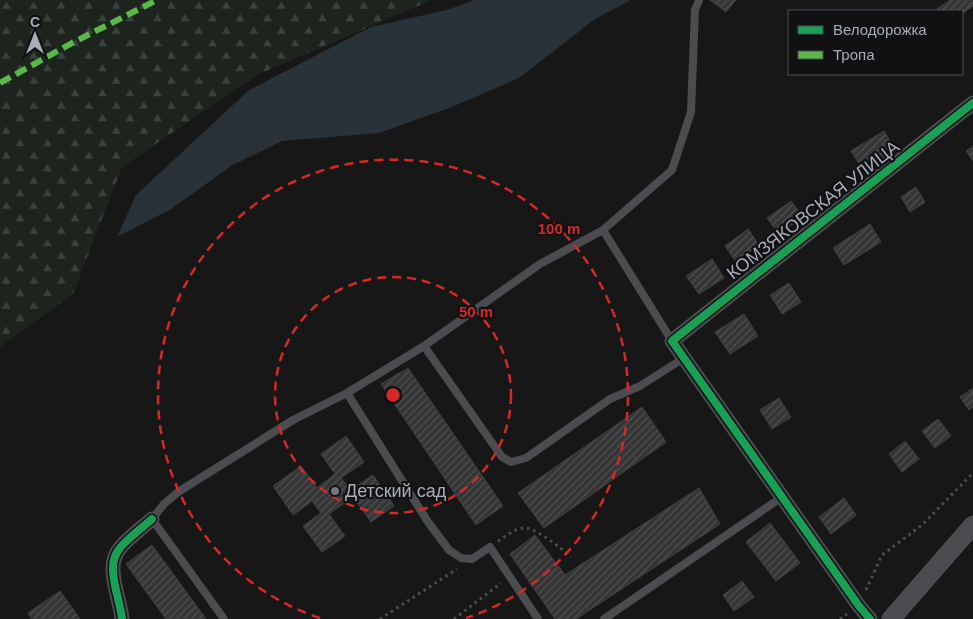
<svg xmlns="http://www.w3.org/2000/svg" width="973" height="619" font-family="Arial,sans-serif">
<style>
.forest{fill:url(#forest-firs)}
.water{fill:#2a3239}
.building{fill:url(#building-hatch);stroke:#3f4043}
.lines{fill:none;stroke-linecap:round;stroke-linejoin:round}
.path{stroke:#4d4e52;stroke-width:3;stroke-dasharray:2.5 4;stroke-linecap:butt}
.service{stroke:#4b4c50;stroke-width:8}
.minor{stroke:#4b4c50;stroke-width:15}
.tertiary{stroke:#4b4c50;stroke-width:19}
.quiet{stroke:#58b947;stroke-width:6;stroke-dasharray:12 6;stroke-linecap:butt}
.cycleway-casing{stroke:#111113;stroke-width:11}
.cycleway{stroke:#1a9f57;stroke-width:8}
.ring{fill:none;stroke:#d62828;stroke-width:2.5;stroke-dasharray:9 6}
.poi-dot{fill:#757880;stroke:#111113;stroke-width:2}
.labels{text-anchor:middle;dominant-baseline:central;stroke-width:4.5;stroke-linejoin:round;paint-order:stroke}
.street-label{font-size:18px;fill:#a8adb8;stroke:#111113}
.poi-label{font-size:18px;fill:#a8adb8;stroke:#111113;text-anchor:start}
.centre{fill:#d62828;stroke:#111113;stroke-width:2.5}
.ring-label{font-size:15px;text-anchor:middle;font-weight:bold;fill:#d62828;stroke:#111113;stroke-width:4.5;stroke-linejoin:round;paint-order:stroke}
</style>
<defs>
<pattern id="forest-firs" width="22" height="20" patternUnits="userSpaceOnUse" patternTransform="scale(1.25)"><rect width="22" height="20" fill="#1d241e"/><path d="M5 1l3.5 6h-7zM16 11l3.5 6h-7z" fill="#3b413d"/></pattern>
<pattern id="building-hatch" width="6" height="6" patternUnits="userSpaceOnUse" patternTransform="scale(1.25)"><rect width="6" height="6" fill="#353536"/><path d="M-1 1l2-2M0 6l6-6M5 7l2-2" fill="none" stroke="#4f5051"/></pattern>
</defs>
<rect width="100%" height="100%" fill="#171717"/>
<path class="forest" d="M0 0H432L257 75 122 167 73 294 0 347Z"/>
<path class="water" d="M474 0H631L595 19 519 78 452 107 379 133 282 141 231 166 171 209 117 237 136 195 249 90 371 27 447 10Z"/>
<path class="building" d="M710 0H736L726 12Z
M950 0H973V6L962 14V11H939L937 9Z
M884 131 896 151 863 170 851 151Z
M973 146V161L966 151Z
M916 187 925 202 910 212 901 197Z
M791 201 803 217 779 234 767 218Z
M870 224 881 242 844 265 833 248Z
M748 229 759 245 736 262 725 246Z
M712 259 724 278 699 294 686 276Z
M789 283 801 302 782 314 770 295Z
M744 314 758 336 730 354 715 332Z
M408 368 503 506 476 525 381 384Z
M973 388V407L969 410 960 397Z
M779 398 791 417 772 429 760 410Z
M642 407 666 442 544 528 518 493Z
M938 419 951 436 935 448 922 431Z
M346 436 364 462 341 478 351 490 373 475 394 506 371 522 353 497 329 514 345 536 322 552 303 526 321 513 312 501 293 515 273 486 301 466 317 488 335 474 321 454Z
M905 441 919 459 902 472 889 454Z
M699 488 720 524 576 619H555L510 554 535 535 565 575Z
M844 498 856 515 831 534 819 517Z
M770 523 800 563 776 581 746 542Z
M152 545 206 619H166L126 564Z
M742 581 754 597 734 611 723 595Z
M60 591 80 619H32L28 613Z"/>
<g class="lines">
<path class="path" d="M498 541C506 536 514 529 523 528 534 526 561 549 571 556
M866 590 882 555 922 525 973 473
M380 619 457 569
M454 619 501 583
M840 619 847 614"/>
<path class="service" d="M603 230 672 341
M424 346 502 457 511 462 526 458 610 399 640 386 684 358
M347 393 428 522 449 550 461 558 472 559 490 547 538 619
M224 619 152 519 164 504 178 492 293 420 347 393 424 346 540 264 603 230 672 170 691 112 695 10 699 0
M604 619 782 497"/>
<path class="minor" d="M122 619C120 597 104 566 120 548 129 537 142 528 152 519
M870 619 859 606 672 341 973 103"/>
<path class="tertiary" d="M891 619 973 525"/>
<path class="quiet" d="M0 83 72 43 157 0"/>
<defs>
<path id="cycleway" d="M122 619C120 597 104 566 120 548 129 537 142 528 152 519
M870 619 859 606 672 341 973 103"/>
</defs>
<use href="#cycleway" class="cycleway-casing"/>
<use href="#cycleway" class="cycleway"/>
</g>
<g class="ring">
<circle cx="393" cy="395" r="118"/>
<path d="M320 618A235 235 0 1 1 466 618"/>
</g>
<circle class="poi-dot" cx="335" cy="491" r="5"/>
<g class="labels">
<g class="street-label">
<text transform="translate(813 210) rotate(-38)">КОМЗЯКОВСКАЯ УЛИЦА</text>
</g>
<g class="poi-label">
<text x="345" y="491">Детский сад</text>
</g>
</g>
<circle cx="393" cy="395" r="8" class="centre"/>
<g class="ring-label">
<text x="559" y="234">100 m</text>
<text x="476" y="317">50 m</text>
</g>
<rect x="788" y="10" width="175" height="65" fill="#111113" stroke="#4d4f55"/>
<rect x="798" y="26" width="25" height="8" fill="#1a9f57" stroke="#4d4f55"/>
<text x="833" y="35" font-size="15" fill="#a8adb8">Велодорожка</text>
<rect x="798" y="51" width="25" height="8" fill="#58b947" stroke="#4d4f55"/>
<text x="833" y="60" font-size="15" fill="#a8adb8">Тропа</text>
<g transform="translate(35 35)" stroke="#111113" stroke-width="4" paint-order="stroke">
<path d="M0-4L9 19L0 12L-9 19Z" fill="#a8adb8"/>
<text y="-8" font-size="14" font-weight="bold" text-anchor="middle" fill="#a8adb8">С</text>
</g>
</svg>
